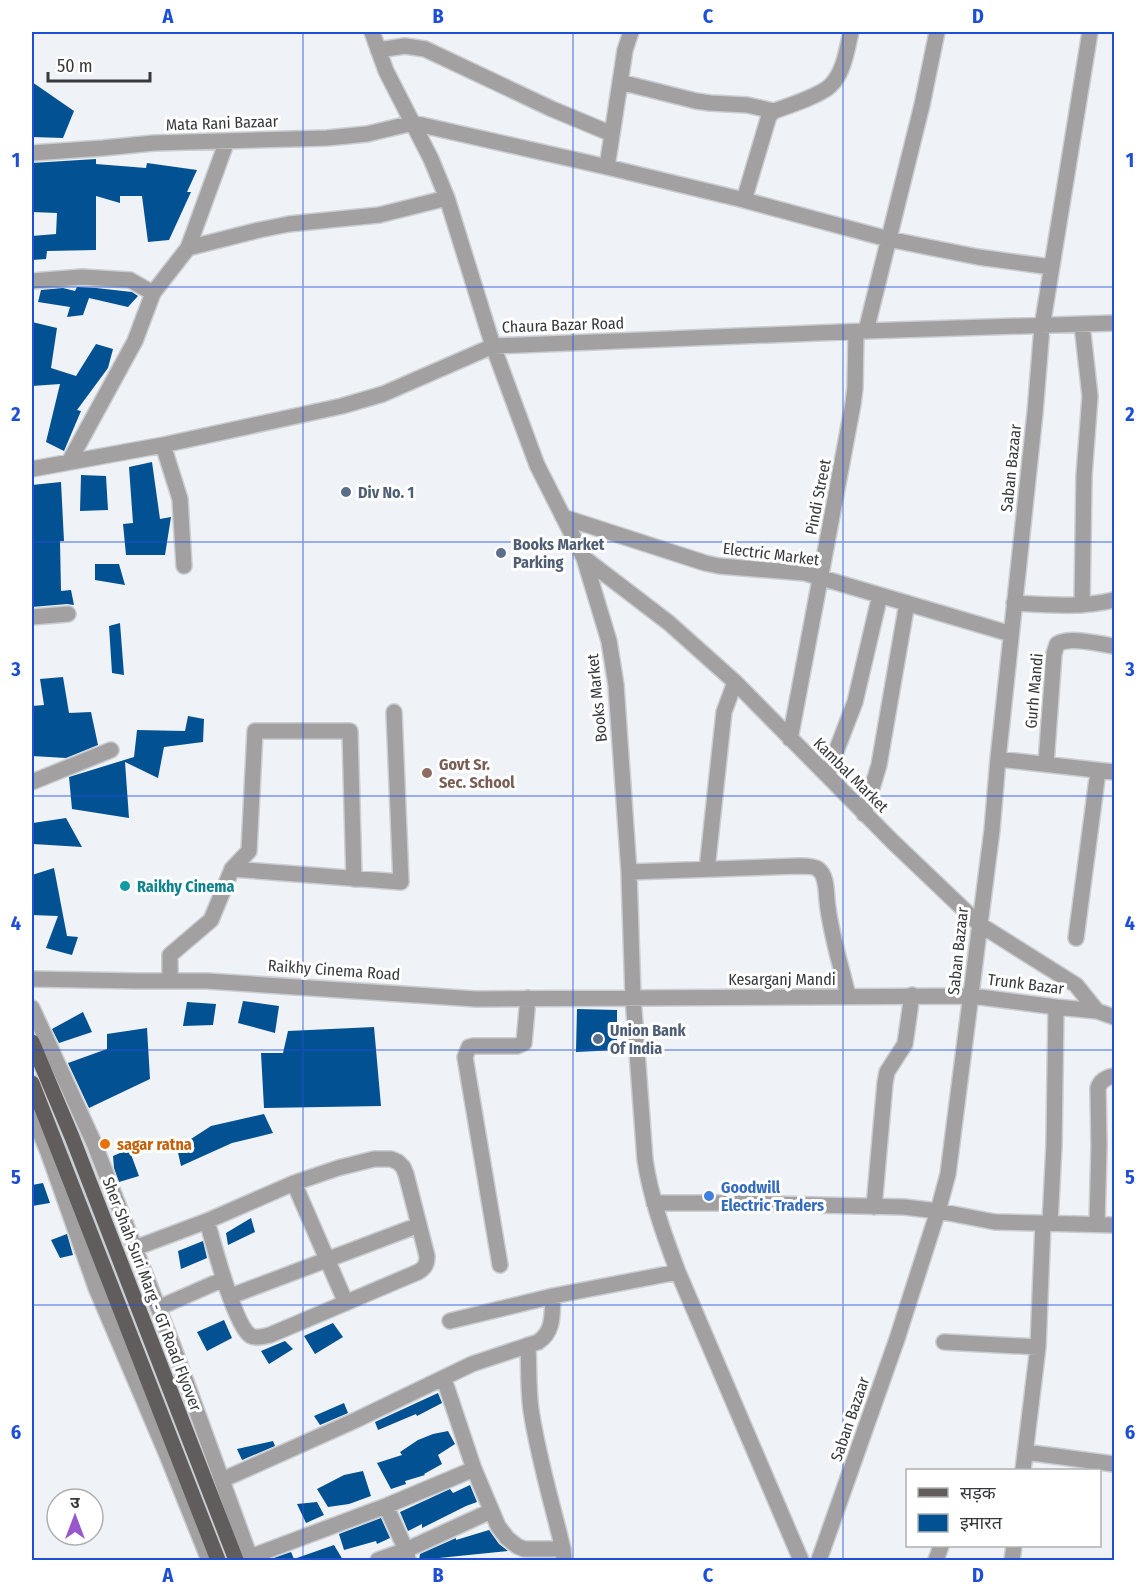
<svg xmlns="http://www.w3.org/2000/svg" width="1146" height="1592" font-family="'Fira Sans Condensed','Noto Sans Devanagari',sans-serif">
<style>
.building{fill:#025293}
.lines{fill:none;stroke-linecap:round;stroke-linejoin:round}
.minor-casing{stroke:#cacdd1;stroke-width:18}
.major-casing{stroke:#cacdd1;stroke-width:18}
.minor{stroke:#a2a0a0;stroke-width:15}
.major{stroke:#615d5d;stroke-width:15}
.grid{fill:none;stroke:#1d4ed8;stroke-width:1.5;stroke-opacity:0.55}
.service-dot{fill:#5c6f8a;stroke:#fff;stroke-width:2}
.education-dot{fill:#8d6e63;stroke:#fff;stroke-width:2}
.culture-dot{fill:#0f9aa8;stroke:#fff;stroke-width:2}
.food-dot{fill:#e8710a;stroke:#fff;stroke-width:2}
.shop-dot{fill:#3f7fe0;stroke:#fff;stroke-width:2}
.labels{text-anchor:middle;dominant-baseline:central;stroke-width:6;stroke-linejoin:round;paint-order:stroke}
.street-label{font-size:16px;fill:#38393b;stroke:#fff}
.service-label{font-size:16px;font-weight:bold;fill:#4e5e75;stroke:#fff;text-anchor:start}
.education-label{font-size:16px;font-weight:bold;fill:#785e54;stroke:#fff;text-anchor:start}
.culture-label{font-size:16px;font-weight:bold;fill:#0d838f;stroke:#fff;text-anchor:start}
.food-label{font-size:16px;font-weight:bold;fill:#c56008;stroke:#fff;text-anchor:start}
.shop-label{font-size:16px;font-weight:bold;fill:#366cbe;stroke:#fff;text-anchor:start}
.neatline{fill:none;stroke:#1d4ed8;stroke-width:2}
.grid-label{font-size:20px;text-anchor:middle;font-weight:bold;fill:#1d4ed8}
</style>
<rect width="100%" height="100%" fill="#eff2f6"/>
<path class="building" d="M32 82 74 111 63 138 32 137Z
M96 159V164L146 168 147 163 197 170 187 192H191L169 240 148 242 142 196H120V203L96 196V250L47 251 46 259 32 260V236L56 234 57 213 32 212V163Z
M77 287 96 288 132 292 138 296 128 307 89 298 83 315 67 317 70 307 38 302 41 290 63 288 75 291Z
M32 322 57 328 51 368 76 376 96 344 113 349 108 368 77 410 81 411 64 451 46 442 60 384 32 386Z
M152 462 160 519 171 517 165 555H126L123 524 133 523 129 467Z
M81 475 106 476 108 510 80 511Z
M61 482 64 541H60L61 591 71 590 74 605 67 604 32 607V485Z
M95 564H119L125 585 95 580Z
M120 623 124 675 112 673 109 626Z
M63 677 69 713 91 712 98 745 66 758 32 756V706L44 705 40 679Z
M188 716 204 719 203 742 164 747 158 778 125 762 129 818 72 809 69 777 134 757 137 730 185 731Z
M66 818 82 847 33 844V823Z
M54 868 67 936 78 937 72 955 46 948 58 916 32 915V875Z
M243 1001 279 1006 275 1033 238 1023Z
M187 1002 216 1004 213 1025 183 1026Z
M577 1009 617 1010V1050L576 1052Z
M83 1012 92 1032 59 1043 52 1029Z
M374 1027 381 1106 264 1108 261 1053H283L288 1031Z
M147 1028 150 1079 89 1108 68 1063 107 1049V1034Z
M264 1114 273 1133 232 1143 181 1166 177 1148 211 1126Z
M129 1149 139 1176 119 1182 114 1168 113 1156Z
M43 1183 50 1203 32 1206V1185Z
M251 1218 255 1232 228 1245 226 1233Z
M67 1234 73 1255 60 1258 51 1240Z
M203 1241 207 1258 181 1269 178 1251Z
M224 1320 232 1338 207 1351 197 1332Z
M333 1323 343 1337 315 1354 304 1336Z
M285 1341 293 1349 269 1364 261 1351Z
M438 1393 442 1403 417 1416 416 1414 378 1430 375 1422Z
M344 1403 348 1413 320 1425 314 1416Z
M448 1431 455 1444 438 1455 442 1464 424 1474 425 1475 405 1481 406 1484 391 1489 377 1463 402 1455 400 1452 418 1440 433 1434Z
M273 1441 275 1446 242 1460 237 1449Z
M363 1471 371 1496 349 1504 328 1507 317 1489 344 1475Z
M470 1485 477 1502 466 1506 422 1528V1524L408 1531 400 1512 450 1489 453 1493Z
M317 1502 324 1515 306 1523 297 1504Z
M381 1518 390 1538 377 1544 376 1541 344 1550 339 1534Z
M489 1530 499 1544 508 1551 419 1560 420 1554 456 1538V1540Z
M334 1545 343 1560H268L291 1552 294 1559Z"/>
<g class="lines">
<defs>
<path id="minor" d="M372 32 386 71 431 159 447 198 493 346 537 465 584 558 609 641 616 685 629 872 633 997 645 1160C651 1199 664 1235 678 1272L801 1560
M378 50 405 46 425 49 552 109 612 134
M620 82 696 101 710 103 747 105 774 111
M32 153 103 148 154 143 327 138 367 134 413 123 607 167 744 200 888 239 978 257 1051 267
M607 167 625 50 631 32
M744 200 769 116 774 111C788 106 822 95 831 85 844 72 847 49 851 32
M188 248 259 230 289 224 379 215 447 198
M32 281 82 277 130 280 153 293
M866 331 922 105 937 32
M163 445 180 499 184 566
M69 462 135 341 153 293 188 248 227 141
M32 469 163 445 342 406 383 394 493 346 866 331 1114 323
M563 517 705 563 719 566 805 573 1011 634
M584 558 669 623 735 682 893 842 979 924 1076 985 1097 1011
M1014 603C1048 605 1081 608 1114 600
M1082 605 1084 476 1090 396 1082 325
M32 617 68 614
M790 739 853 404 855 388 856 332
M998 759 1114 772
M1046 764 1054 654 1057 644C1071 636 1099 644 1114 646
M827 775 855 702 880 595
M32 782 111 750
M864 814 879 765 907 603
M232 869 401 882 394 712
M707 869 724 712 735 682
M629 872 800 866C806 866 814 866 818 869 827 876 826 891 827 900 830 933 841 965 848 996
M1076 938 1098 771
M32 979 138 981H207L476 999 972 996 1056 1007 1097 1011 1114 1017
M170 981V955L211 920 232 869 249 851 255 731H350L354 879
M32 1008 94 1143 173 1346 251 1560
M32 1113 48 1152 96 1288 167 1455 209 1560
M294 1183 346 1303
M654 1203H726L904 1207 938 1211 995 1222 1114 1225
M874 1207 885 1083 887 1072 905 1044 912 995
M1050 1223 1054 1145 1056 1007
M1097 1224 1099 1146 1098 1088C1100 1081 1107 1077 1114 1076
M135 1248 207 1221 294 1183 338 1168 374 1159H391L398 1162 403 1167 406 1174 427 1256C427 1264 425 1268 418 1272L270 1335C264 1336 257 1339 251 1336 235 1327 213 1242 207 1221
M500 1265 465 1057 469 1047 473 1046H517L524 1043 528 998
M231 1296 419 1225
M158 1308 224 1279
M450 1321 553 1296 678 1272
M944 1342 1038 1347
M528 1345C529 1367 528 1388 531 1410 538 1457 552 1503 563 1549
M444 1379 474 1469 498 1526 507 1538 517 1546 524 1549H563L564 1560
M1025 1452 1114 1464
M1023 1470 1038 1347 1043 1223
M222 1480 356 1420 472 1364 538 1342C554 1332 552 1314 553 1296
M386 1506 406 1550 408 1559
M250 1557 386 1506 474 1469
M378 1560 406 1550 491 1511
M819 1560 897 1339 938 1211 948 1174 992 830 998 759 1035 413 1042 327 1090 32
M936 1560 941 1546
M1012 1560 1014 1546"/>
<path id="major" d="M32 1042 72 1137 236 1560
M32 1083 218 1560"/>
</defs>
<use href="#minor" class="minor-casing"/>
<use href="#major" class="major-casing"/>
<use href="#minor" class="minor"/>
<use href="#major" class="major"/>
</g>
<path class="grid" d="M303 32V1560M573 32V1560M843 32V1560M32 287H1114M32 542H1114M32 796H1114M32 1050H1114M32 1305H1114"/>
<g class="service-dot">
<circle cx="346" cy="492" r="6"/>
<circle cx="501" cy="553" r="6"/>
<circle cx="598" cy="1039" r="6"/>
</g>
<circle class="education-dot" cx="427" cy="773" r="6"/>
<circle class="culture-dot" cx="125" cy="886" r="6"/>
<circle class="food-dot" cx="105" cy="1144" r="6"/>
<circle class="shop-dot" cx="709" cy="1196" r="6"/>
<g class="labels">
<g class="street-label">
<text transform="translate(222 123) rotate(-2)">Mata Rani Bazaar</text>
<text transform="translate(563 325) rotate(-2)">Chaura Bazar Road</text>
<text transform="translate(1011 468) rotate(-84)">Saban Bazaar</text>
<text transform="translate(818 497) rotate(-79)">Pindi Street</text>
<text transform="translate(771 554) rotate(7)">Electric Market</text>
<text transform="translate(1034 691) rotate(-85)">Gurh Mandi</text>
<text transform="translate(597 698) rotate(-96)">Books Market</text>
<text transform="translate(851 775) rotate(45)">Kambal Market</text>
<text transform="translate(958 951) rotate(-84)">Saban Bazaar</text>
<text transform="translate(334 970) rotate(4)">Raikhy Cinema Road</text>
<text x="782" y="979">Kesarganj Mandi</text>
<text transform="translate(1026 984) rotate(7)">Trunk Bazar</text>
<text transform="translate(152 1294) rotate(69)">Sher Shah Suri Marg - GT Road Flyover</text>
<text transform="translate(850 1419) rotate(-71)">Saban Bazaar</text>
</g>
<g class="service-label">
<text x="358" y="492">Div No. 1</text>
<text x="513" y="544">Books Market<tspan x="513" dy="18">Parking</tspan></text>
<text x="610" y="1030">Union Bank<tspan x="610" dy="18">Of India</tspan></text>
</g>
<g class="education-label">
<text x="439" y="764">Govt Sr.<tspan x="439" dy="18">Sec. School</tspan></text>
</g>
<g class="culture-label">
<text x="137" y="886">Raikhy Cinema</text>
</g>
<g class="food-label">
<text x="117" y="1144">sagar ratna</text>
</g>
<g class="shop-label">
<text x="721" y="1187">Goodwill<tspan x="721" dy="18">Electric Traders</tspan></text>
</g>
</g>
<rect width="1146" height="1592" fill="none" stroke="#ffffff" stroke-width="66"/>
<rect x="906" y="1469" width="195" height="78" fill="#ffffff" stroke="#afb0b1" stroke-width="1.5"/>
<rect x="918" y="1488" width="30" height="9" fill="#615d5d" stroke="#afb0b1" stroke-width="1.5"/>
<text x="960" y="1499" font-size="18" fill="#38393b">सड़क</text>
<rect x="918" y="1514" width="30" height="18" fill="#025293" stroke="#afb0b1" stroke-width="1.5"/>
<text x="960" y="1529" font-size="18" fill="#38393b">इमारत</text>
<g transform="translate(75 1517)"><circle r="28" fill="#ffffff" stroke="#afb0b1" stroke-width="1.5"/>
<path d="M0-4.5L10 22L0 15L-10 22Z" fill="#9857cd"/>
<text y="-9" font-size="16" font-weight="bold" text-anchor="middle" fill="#38393b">उ</text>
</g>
<path d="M48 72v9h102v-9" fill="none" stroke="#38393b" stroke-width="3"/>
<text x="57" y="72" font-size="18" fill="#38393b" stroke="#ffffff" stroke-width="4.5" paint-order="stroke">50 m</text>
<rect x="33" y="33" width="1080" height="1526" class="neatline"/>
<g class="grid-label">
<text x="168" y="23">A</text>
<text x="438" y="23">B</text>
<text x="708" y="23">C</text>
<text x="978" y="23">D</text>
<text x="16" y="167">1</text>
<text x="1130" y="167">1</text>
<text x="16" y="421">2</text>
<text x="1130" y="421">2</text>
<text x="16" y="676">3</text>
<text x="1130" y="676">3</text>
<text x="16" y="930">4</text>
<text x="1130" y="930">4</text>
<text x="16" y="1184">5</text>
<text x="1130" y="1184">5</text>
<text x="16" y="1439">6</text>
<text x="1130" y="1439">6</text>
<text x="168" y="1582">A</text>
<text x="438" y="1582">B</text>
<text x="708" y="1582">C</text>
<text x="978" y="1582">D</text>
</g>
</svg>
